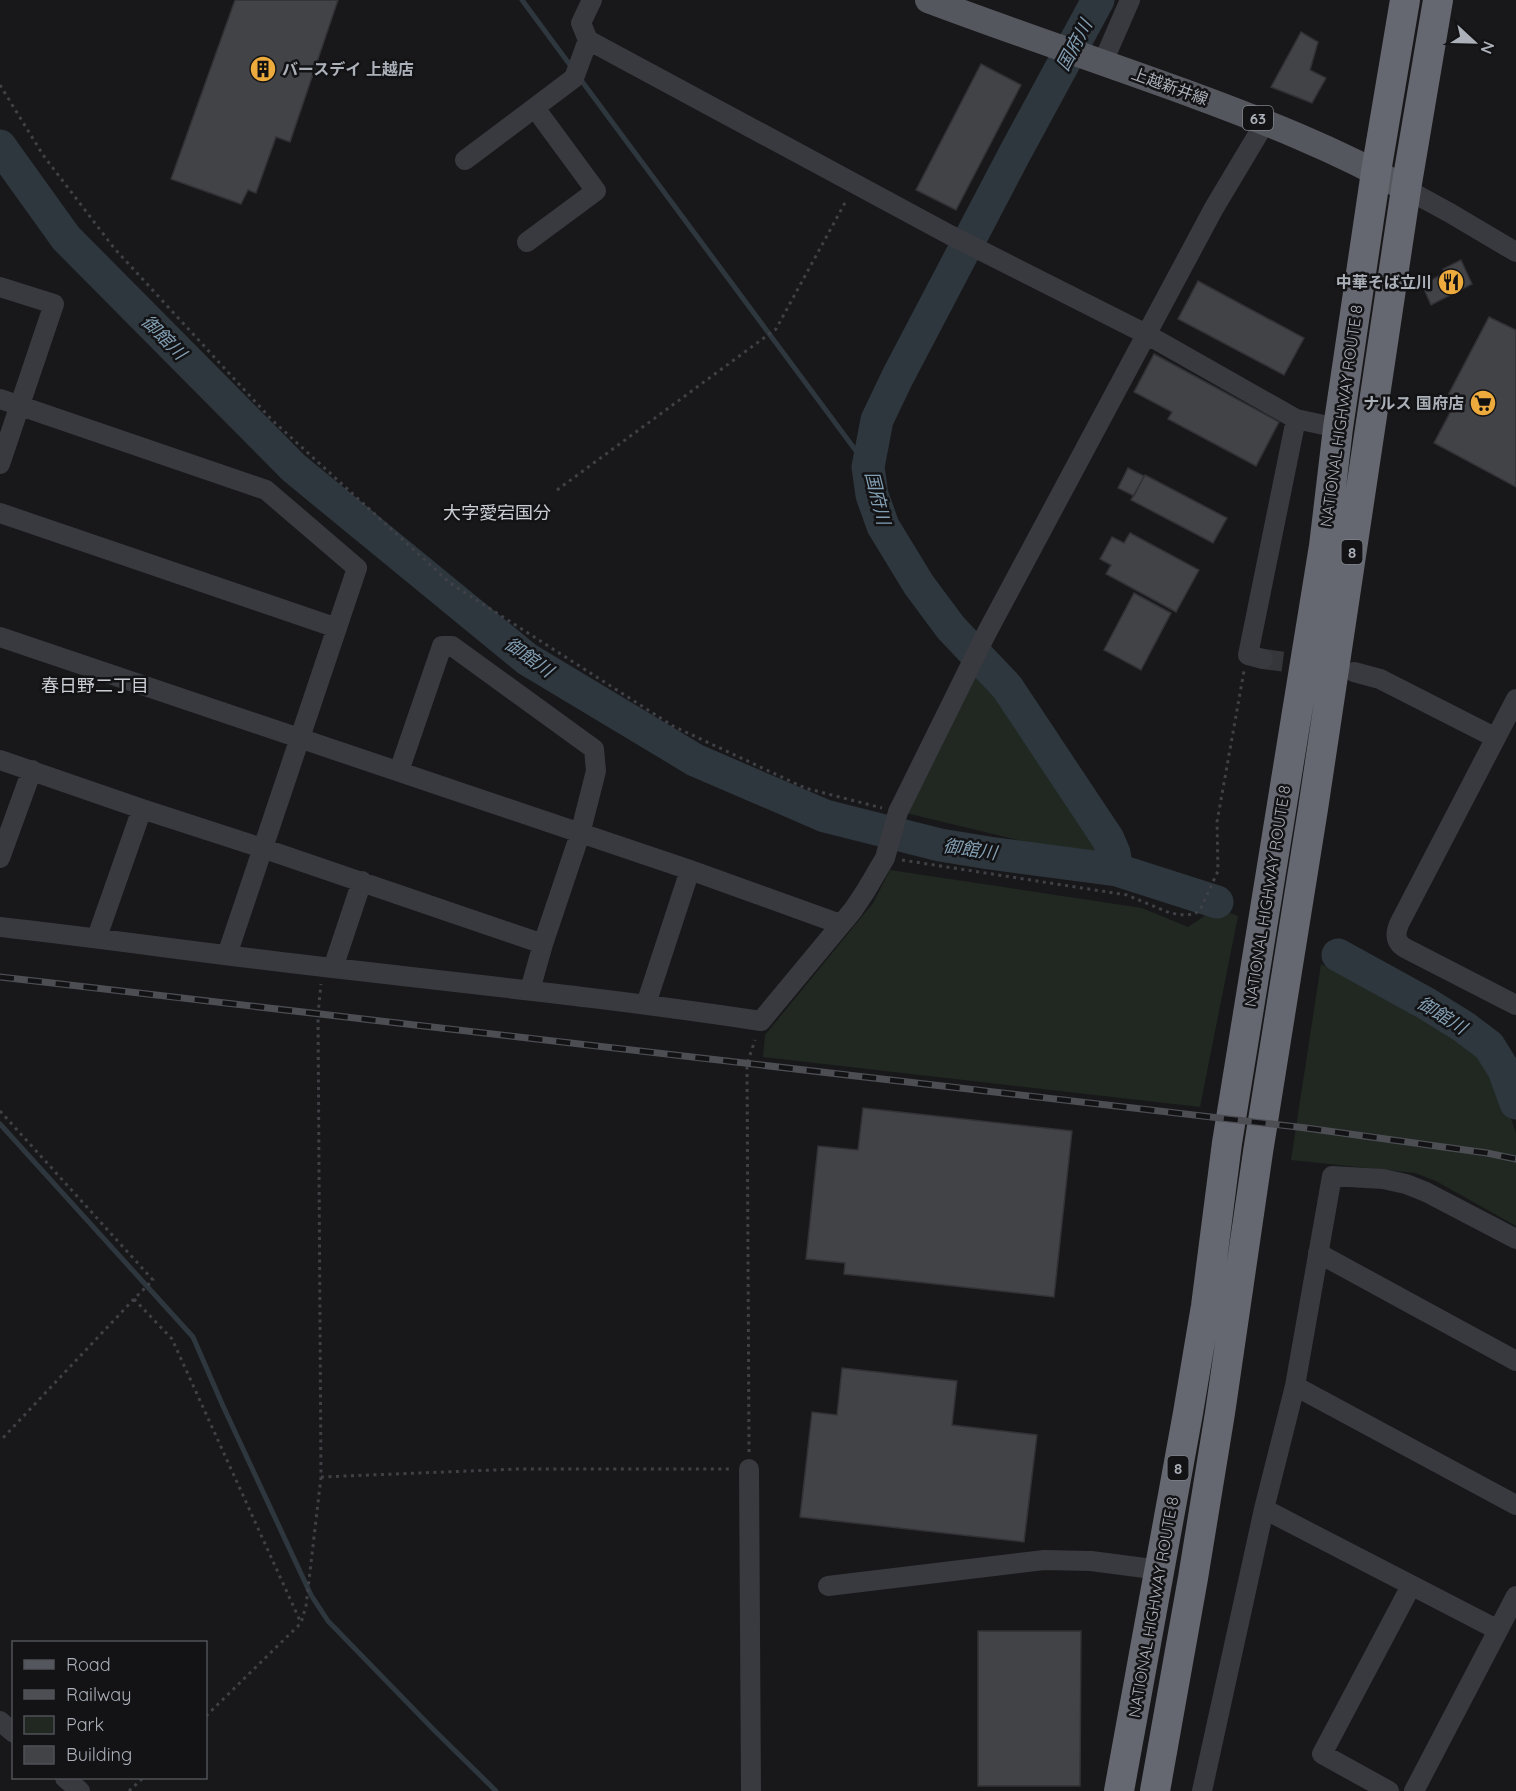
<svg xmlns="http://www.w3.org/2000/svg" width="1516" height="1791" font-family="Quicksand,'Noto Sans JP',sans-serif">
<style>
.green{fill:#202821}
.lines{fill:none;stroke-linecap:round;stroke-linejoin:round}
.stream{stroke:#2e373e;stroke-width:5}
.river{stroke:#2e373e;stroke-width:33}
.building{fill:#424347;stroke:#323236;stroke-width:1.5}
.minor-tunnel{stroke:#35363a;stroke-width:20;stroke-dasharray:20 10;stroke-linecap:butt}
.path{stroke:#3f4146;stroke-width:3;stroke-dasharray:3 4.5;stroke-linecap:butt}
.minor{stroke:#393a3f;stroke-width:20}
.major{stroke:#55575e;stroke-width:26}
.highway{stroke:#656870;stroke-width:30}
.rail-casing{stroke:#4c4e54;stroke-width:7}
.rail{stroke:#131315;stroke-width:4.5;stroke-dasharray:14;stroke-linecap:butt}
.labels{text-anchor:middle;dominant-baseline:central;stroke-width:5;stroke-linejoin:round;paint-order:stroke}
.shield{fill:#131315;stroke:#7d8188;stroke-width:1.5}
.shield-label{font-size:15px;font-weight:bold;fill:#abb0b9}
.poi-label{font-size:16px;font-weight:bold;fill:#abb0b9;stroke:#131315;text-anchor:end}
.street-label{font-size:16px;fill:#abb0b9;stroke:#131315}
.water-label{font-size:18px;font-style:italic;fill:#839fb3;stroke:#131315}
.neighbourhood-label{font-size:18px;fill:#cbcfd5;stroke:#131315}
</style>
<rect width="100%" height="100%" fill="#18181a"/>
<path class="green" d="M979 669 1094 829 1101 841 1100 851 1092 858 906 813Z
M890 870 1142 908 1188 927 1206 915 1211 906 1238 916 1200 1107 763 1057 765 1035 873 903Z
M1321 964 1416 1011 1477 1049 1499 1084 1516 1133V1226L1436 1181 1415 1173 1291 1160Z"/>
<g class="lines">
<path class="stream" d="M522 0 573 69
M578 76 868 467
M0 1124 193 1337 223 1406 311 1595 328 1621 433 1729 496 1791"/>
<path class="river" d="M1098 0 1015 153 897 378 877 420 868 467 872 495 883 526 919 585 951 628 1007 687 1108 839 1114 853 1117 870
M0 146 66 238 294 468 527 659 695 760 825 816 940 845 989 853 1117 870 1217 902
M1338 955 1427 1004 1464 1027 1489 1046 1504 1070 1516 1103"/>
</g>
<path class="building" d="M235 0H338L290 142 276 137 256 193 248 190 241 204 171 179Z
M1301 32 1318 42 1310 70 1326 78 1312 103 1271 87Z
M981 64 1021 85 956 210 916 190Z
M1461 260 1472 284 1431 305 1424 289 1431 286 1429 281 1445 273 1443 269Z
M1198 281 1304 338 1284 375 1178 319Z
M1489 317 1516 330V487L1434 443 1454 405 1445 401Z
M1154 354 1279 422 1256 466 1168 419 1172 412 1134 392Z
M1128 468 1144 476 1134 496 1118 488Z
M1145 475 1227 518 1213 543 1131 500Z
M1130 533 1199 570 1176 612 1106 574 1111 565 1100 559 1112 537 1124 543Z
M1134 593 1171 613 1141 670 1104 650Z
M863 1108 1072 1131 1054 1297 844 1274 845 1263 806 1259 818 1146 858 1150Z
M842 1368 957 1381 952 1425 1037 1435 1024 1542 800 1517 812 1412 837 1415Z
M978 1631H1081L1080 1786H978Z"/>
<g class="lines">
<path class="minor-tunnel" d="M1263 659 1316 666"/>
<path class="path" d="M0 85 43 155 114 248 272 420 450 583 673 726 805 788 882 808
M557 490 776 329 846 201
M902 860 1127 895 1170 913 1184 915 1195 914 1201 908 1218 871 1217 822 1244 671
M0 1111 153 1280 134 1299 0 1441
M134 1299 172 1339 301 1623
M749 1452 747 1064 755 1040
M321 1477 518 1469H730
M206 1716 301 1623 306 1606 321 1477 318 1014 321 984
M129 1791 143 1778"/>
<path class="minor" d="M592 0 581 23 588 40 950 235 1146 334 1296 419 1338 428
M1103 62 1130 0
M465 160 574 78 588 40
M1406 189 1450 213 1516 252
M527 242 596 191 535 108
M0 287 54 304 0 464
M0 399 266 490 357 568 227 955
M0 513 337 628
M0 637 690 870 840 924
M1263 659 1248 655 1296 419
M1354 672 1380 679 1496 738
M1516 699 1399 924C1395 934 1395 942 1405 948L1516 1005
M0 760 142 809 262 848 543 944
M399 771 442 646H452L594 749 596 771 580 834 543 944 530 990
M0 858 32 770
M0 927C108 939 216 955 324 967 470 984 616 999 761 1021L853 910 865 892 885 858 898 812 986 634 1214 208 1266 121
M97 937 142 809
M333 968 362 881
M646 1004 690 870
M1318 1253 1516 1361
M1295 1386 1516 1505
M749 1469 751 1791
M1264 1509 1498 1630
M828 1586 1044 1560 1091 1561 1160 1570
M0 1721 14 1733
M65 1778 80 1791
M1202 1791 1264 1509 1295 1386 1332 1176 1383 1179 1406 1184 1426 1192 1516 1239
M1389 1791 1322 1754 1411 1586
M1414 1791 1516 1596"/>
<path class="major" d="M928 0C1013 32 1100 61 1185 92 1261 120 1336 149 1406 189"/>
<path class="highway" d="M1119 1791 1188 1413 1206 1306 1227 1143 1324 546 1338 428 1376 172 1405 0
M1155 1791 1193 1578 1220 1413 1258 1152 1313 809 1406 189 1438 0"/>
<defs>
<path id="rail" d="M0 977 1306 1128 1487 1153 1516 1159"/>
</defs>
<use href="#rail" class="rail-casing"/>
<use href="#rail" class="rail"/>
</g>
<defs>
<symbol id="building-disc" viewBox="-11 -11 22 22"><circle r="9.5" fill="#edaa3d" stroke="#131315"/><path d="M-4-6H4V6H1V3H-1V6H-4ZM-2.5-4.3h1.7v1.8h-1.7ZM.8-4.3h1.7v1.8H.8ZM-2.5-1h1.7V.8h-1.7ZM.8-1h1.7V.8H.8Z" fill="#111"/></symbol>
<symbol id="restaurant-disc" viewBox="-11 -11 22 22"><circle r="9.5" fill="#edaa3d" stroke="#131315"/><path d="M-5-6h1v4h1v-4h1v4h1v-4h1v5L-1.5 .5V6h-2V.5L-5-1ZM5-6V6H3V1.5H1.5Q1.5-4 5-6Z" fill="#111"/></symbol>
<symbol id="supermarket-disc" viewBox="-11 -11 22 22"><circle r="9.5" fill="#edaa3d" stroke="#131315"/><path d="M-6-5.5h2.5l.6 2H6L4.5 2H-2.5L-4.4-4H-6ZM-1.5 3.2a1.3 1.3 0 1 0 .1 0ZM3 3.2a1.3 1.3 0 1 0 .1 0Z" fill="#111"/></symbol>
</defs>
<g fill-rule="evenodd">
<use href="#building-disc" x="248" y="54" width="30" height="30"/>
<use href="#restaurant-disc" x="1436" y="267" width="30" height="30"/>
<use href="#supermarket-disc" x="1468" y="388" width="30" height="30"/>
</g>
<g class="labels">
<g class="shield">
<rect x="1243" y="106" width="30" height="24" rx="4.5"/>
<rect x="1341.5" y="540" width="21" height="24" rx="4.5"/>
<rect x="1167.5" y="1456" width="21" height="24" rx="4.5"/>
</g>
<g class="shield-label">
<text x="1258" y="118">63</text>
<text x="1352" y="552">8</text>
<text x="1178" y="1468">8</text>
</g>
<g class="poi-label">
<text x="282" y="69" text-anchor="start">バースデイ 上越店</text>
<text x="1432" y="282">中華そば立川</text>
<text x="1464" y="403">ナルス 国府店</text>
</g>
<g class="street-label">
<text transform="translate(1170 86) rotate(20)">上越新井線</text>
<text transform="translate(1341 416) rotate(-82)">NATIONAL HIGHWAY ROUTE 8</text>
<text transform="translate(1267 896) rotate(-81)">NATIONAL HIGHWAY ROUTE 8</text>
<text transform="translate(1153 1607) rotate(-80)">NATIONAL HIGHWAY ROUTE 8</text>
</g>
<g class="water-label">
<text transform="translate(1074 45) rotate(-62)">国府川</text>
<text transform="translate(164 337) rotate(45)">御館川</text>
<text transform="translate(878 498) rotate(76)">国府川</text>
<text transform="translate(529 657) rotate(35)">御館川</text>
<text transform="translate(970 849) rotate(8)">御館川</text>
<text transform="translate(1442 1015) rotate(32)">御館川</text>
</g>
<g class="neighbourhood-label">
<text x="497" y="512">大字愛宕国分</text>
<text x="95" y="685">春日野二丁目</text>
</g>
</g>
<rect x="12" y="1641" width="195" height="138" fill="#131315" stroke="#505257" stroke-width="1.5"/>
<rect x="24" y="1660" width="30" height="9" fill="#55575e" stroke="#505257" stroke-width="1.5"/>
<text x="66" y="1671" font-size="18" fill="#abb0b9">Road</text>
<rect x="24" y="1690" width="30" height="9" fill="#4c4e54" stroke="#505257" stroke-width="1.5"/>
<text x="66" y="1701" font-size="18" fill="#abb0b9">Railway</text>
<rect x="24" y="1716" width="30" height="18" fill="#202821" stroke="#505257" stroke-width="1.5"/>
<text x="66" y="1731" font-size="18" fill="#abb0b9">Park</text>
<rect x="24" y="1746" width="30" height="18" fill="#424347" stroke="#505257" stroke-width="1.5"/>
<text x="66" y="1761" font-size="18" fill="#abb0b9">Building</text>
<g transform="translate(1474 42) rotate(112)" stroke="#131315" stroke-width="4.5" paint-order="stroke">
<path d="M0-4.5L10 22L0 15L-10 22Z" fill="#abb0b9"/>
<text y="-9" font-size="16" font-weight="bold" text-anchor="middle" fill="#abb0b9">N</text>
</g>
</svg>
